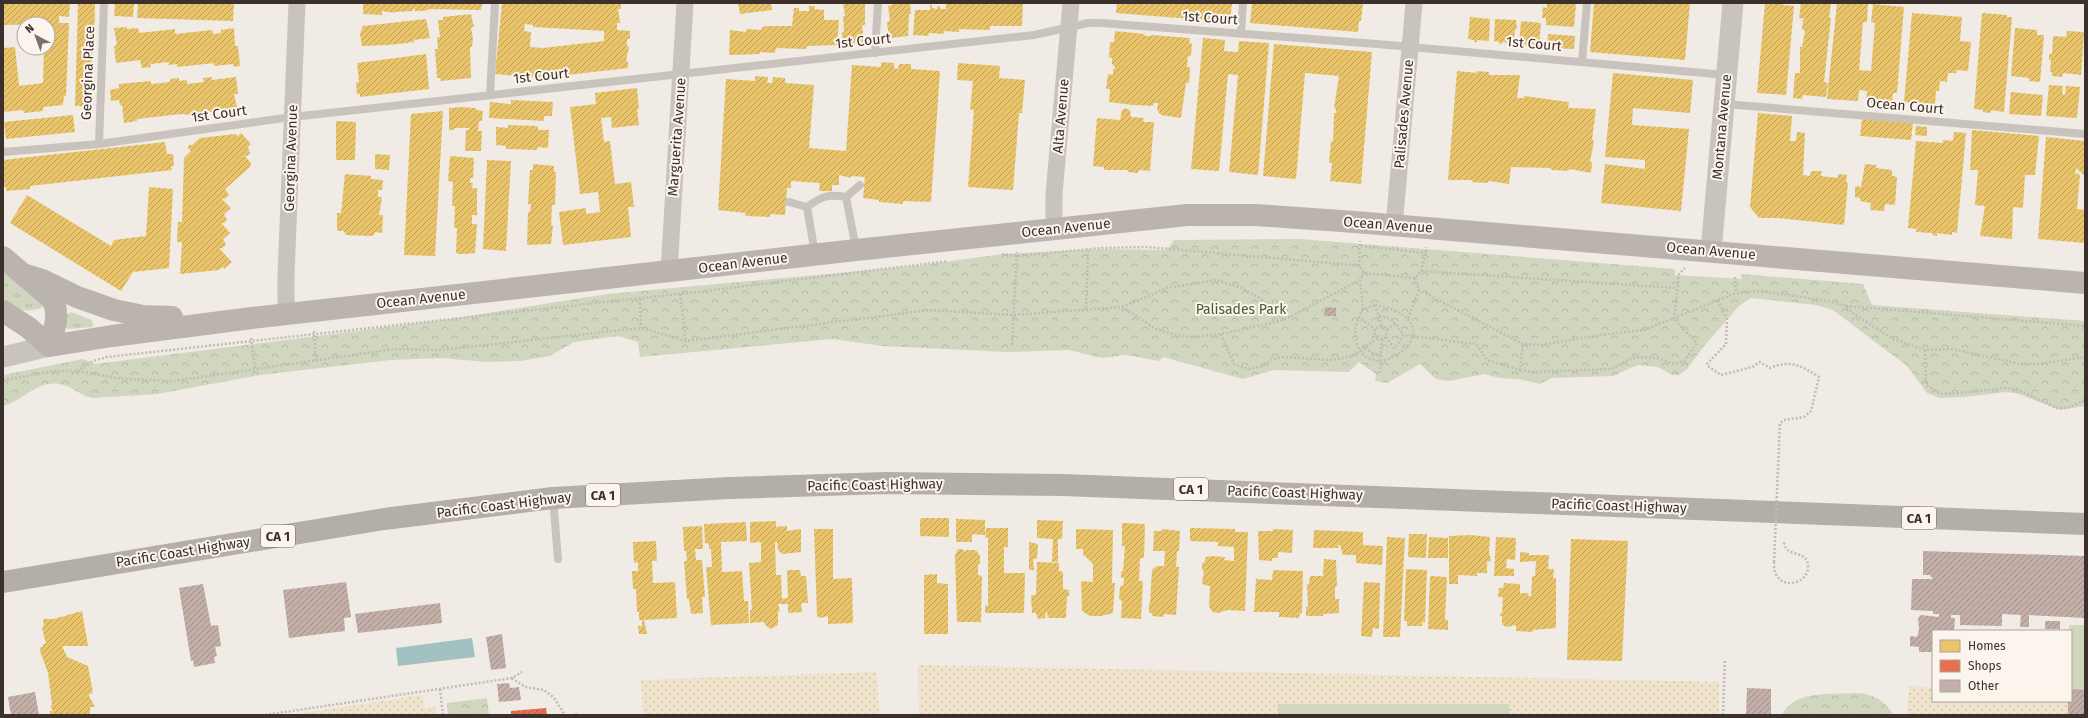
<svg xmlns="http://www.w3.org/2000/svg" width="2088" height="718" font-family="'Fira Sans',sans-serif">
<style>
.grass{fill:url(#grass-tufts)}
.forest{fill:url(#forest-crowns)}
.sand{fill:url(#sand-dots)}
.garden{fill:#d1d6bf}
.water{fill:#a1c2c1}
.homes{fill:url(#homes-hatch);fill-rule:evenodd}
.shops{fill:url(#shops-hatch)}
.building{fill:url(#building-hatch)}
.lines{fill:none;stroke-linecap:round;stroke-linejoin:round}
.path{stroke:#c2bbb6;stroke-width:2.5;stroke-dasharray:2 2;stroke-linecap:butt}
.service{stroke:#c9c3be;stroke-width:8}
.minor{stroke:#c9c3be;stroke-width:17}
.tertiary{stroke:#c9c3be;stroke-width:21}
.secondary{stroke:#bab3ae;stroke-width:22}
.trunk{stroke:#b4aea8;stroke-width:22}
.path-bridge{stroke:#c2bbb6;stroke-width:2.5;stroke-dasharray:2 2;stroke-linecap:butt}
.labels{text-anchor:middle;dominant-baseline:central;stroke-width:4;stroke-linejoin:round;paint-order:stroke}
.shield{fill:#fbf5ee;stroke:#756b66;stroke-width:1}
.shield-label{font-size:13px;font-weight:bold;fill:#3b302b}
.street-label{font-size:14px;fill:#3b302b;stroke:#fbf5ee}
.park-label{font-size:14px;fill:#4a5a2e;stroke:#fbf5ee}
</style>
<defs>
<pattern id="grass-tufts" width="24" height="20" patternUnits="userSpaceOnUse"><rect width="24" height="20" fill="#d1d6bf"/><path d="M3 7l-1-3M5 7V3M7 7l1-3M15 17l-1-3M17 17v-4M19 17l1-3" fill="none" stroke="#b4b8a4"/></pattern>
<pattern id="forest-crowns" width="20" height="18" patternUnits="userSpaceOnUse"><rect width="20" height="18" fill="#d1d6bf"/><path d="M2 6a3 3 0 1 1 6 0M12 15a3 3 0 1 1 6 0" fill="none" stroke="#b4b8a4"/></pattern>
<pattern id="sand-dots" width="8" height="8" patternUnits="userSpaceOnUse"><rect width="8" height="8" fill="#efe3cc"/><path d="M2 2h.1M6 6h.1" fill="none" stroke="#cec3af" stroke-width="1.8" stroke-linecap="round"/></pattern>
<pattern id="homes-hatch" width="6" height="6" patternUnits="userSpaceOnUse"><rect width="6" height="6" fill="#e9c46a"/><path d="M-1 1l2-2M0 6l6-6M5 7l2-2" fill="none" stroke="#bea057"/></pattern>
<pattern id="shops-hatch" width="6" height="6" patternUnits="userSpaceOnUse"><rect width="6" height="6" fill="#e76f51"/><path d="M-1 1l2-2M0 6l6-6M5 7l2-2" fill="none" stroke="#bc5c43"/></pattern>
<pattern id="building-hatch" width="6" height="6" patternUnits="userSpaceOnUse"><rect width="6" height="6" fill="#c3afa7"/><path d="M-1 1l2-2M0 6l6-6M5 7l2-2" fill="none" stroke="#a08f88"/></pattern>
</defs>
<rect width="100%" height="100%" fill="#f0ebe5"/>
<path class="grass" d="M3 271 47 304C37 314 14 311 3 304Z
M71 312 92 320 93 327 68 329 65 327 67 315Z"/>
<path class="forest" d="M1300 239 1675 269V275L1741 279 1742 274 1863 284 1872 305 2085 321V406L2060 410 2016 393 2005 392 1965 397 1940 398 1927 393 1907 366 1833 310 1816 305 1751 298 1739 306 1704 346 1687 369 1679 375H1672L1658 367 1639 365 1630 368 1614 376 1552 378 1540 384 1518 379 1500 378 1484 374 1449 381 1436 379 1420 364 1387 383 1375 381 1376 374 1359 362 1349 372 1274 370 1243 379 1163 357 1159 361 1126 355 1102 358 1069 350 1008 352 883 346 832 339 640 357 638 342 618 336 574 342 550 356 520 361 487 362 442 358 391 360 260 375 157 394 93 398C81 396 72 386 59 384 37 380 23 401 3 406V375L83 359 95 364 451 319 607 294 916 266 1002 254 1102 249 1167 250 1174 240Z
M1857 693C1873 694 1885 700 1893 715H1782C1794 689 1833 695 1857 693Z
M487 698 489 715H448L447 703Z"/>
<path class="sand" d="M918 665 1719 682V715H919Z
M877 672 879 715H643L641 680Z
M1909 686 1933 687V701H2071L2085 715H1907Z
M422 695 424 708 436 706 437 715H290Z"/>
<path class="garden" d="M2069 625H2085V690H2071V631H2069Z
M1278 704H1509V715H1278Z"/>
<path class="water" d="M472 638 475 657 398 666 396 648Z"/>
<path class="homes" d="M3 3 70 4 69 17 59 16V23H69L66 96H64L63 105 43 107V111L24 113 23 110 3 112V48L15 47 19 86 43 83 44 48H48V24L3 25Z
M80 3H95L94 53H92V106H75L78 4Z
M115 3H134L133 17 114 16Z
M138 3H234L233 21 137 18Z
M363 3H482L481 10 429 9 425 11H415V9H413V11L395 12V13L382 11V15L363 14Z
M502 3H621V9H618L620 23H617V30L630 31V39H627V46L629 47 626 61 628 62V68L541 78 495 74ZM525 24 533 25V27L604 31V41L543 48 530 47 531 32 524 31Z
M738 3H771L772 10 740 14Z
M843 3H865V25H862L864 42 843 44 842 33 844 32 843 16H845Z
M891 3H910L911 14H909L908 36 889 38 887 22 890 21 888 6 892 5Z
M946 3H986L991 5 992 3H1023L1022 26H990V30L959 29V32L944 31V34L929 33 928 36 913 35 915 10H930V5H932V8L937 9V6H940V9H946Z
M1117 3H1232L1230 22 1116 13Z
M1252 3H1363L1361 21H1359L1358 32 1250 23Z
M1547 3H1576L1574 27 1546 25V18H1542L1543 7 1547 8Z
M1594 3H1690L1685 60 1590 52Z
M1765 3H1783V5L1794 6 1786 95 1757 93Z
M1801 3H1831L1829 18H1831L1824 82 1828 83 1826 97 1803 95 1802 99 1793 98 1795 73H1800V47H1802L1805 31 1802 29 1803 20 1806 19 1799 18Z
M1837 3 1868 4 1867 22H1863L1859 70 1871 71 1875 23 1871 22 1873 4 1904 7 1897 93H1893L1892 104 1866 102 1867 91 1859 90 1858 101 1827 99Z
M809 6H815L814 9 824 10V20H839L837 45 807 46 806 49 776 48 775 53 760 52V54L729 55 730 30 746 32V29L761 30 762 27 767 26H792L794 8H799V11H809Z
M1912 13 1962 17 1960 41 1971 42 1968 71 1957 70 1956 73H1948L1947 82 1940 81 1939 91H1936L1935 104 1904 102Z
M1982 13 2007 15 2006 17H2012L2004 112 1991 110V113L1983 112V110L1974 109Z
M471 14 474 27H471L473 39 472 47H470L471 78 441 81 440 78H437L435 49H438L437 37H440L438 20H443V17Z
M1470 17 1490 19 1489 41 1477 40V42H1474V40L1468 39Z
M426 19 430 38 414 40V42L411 43V41L408 43 387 45 362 46 360 34 363 26Z
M1495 19 1516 20 1517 29H1515L1514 43 1502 42V44H1499L1500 42 1494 41Z
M1521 21 1541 23 1539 45 1528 44V46L1519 43Z
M127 27V29L138 28 139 33 175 29V34L212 30 213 34 221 33V30L234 28 235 46H238L240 66 234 67 233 64 214 66V63L177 67V64L169 65V62L150 64 151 67 142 68 140 60 116 63 114 46 117 45 114 28Z
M2015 28 2037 30V35H2044L2040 82 2029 81V78L2011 76Z
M1115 31 1145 34 1144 36H1151V35L1190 38 1189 43 1192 44 1191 56H1188L1187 67H1190L1189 83H1186L1181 118 1161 115 1157 110 1158 103H1154L1153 106 1133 105 1109 102 1110 89H1106L1108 74 1113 75V69L1116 68 1112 64V58H1109L1110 42H1114Z
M2067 31 2084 32 2081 75 2063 73 2062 77 2052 76V72H2050L2051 60H2049V54H2052L2053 36 2066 37Z
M1548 34 1575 36 1574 49 1551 48 1552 47 1547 46Z
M1203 38 1225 40 1224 51 1238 52 1239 41 1269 43 1258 175 1229 172 1238 75 1228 74 1219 171 1191 169Z
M1274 44 1372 52 1361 184 1330 181 1332 163H1329L1331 141 1333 142 1334 113H1336V109L1334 108 1339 76 1305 73 1296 179 1263 176Z
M426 54 429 89 360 97V94H357L356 82H359L357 63Z
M881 62 894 63V68L898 69 899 64H911V69L940 71 931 202 903 201V204L879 202V200L863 198 865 177 851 176V178L839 175V185H832V191H819L820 183 791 181V188H787L785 215 770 214V217L745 216 746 213 718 210 726 79 755 81V76L768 77 767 83H772L773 77 785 78V83L814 85 809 148 846 151 852 65 881 67Z
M958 63 1000 66 999 78 1025 80 1022 113H1019L1013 190 968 187 974 110 970 109 973 81 957 80Z
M1457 71 1477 73V71L1489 72V75H1520L1517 98H1524V96L1569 102 1568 108 1596 109 1592 140 1594 141 1590 162H1592L1591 173 1570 169 1568 171 1552 170 1550 168 1511 167 1509 184 1489 181 1487 183 1472 182V180H1448Z
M1613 73 1693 80 1690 113 1633 108 1632 125 1689 129 1681 211 1601 203 1605 164 1645 169V160L1605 157Z
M212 77V80L236 77 238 94H234L238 112H225L224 110 191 115 181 114 137 119V121L124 123 122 105H120L119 100 111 101 110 90 119 88V84L151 81V84L170 82V79L179 78V81L187 80V84L204 82 203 78Z
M2049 85 2063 86 2062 94 2065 95 2066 86 2080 87 2077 118 2046 116Z
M637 88 639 109H637L639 125 612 128 611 117 601 118 604 142 610 141 615 184 631 182 634 207H628L631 237 563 245 559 212 586 208V214L600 212 598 192 580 194 570 107 596 104 595 93Z
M2011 92 2043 95 2041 116 2009 114Z
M511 100 553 102 552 116H544V121L489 118 490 102 511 104Z
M460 107 476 108V110L483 111 482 121H479L478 131H482L481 151H465L466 130H469V128H455L453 130H449V108Z
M1125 108 1130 110 1131 117 1144 118 1143 122H1154L1150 171 1139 170 1138 173 1128 172V170H1104V167L1093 166 1097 118 1120 120 1122 110Z
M443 111 435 256 404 255 411 114Z
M1758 113 1792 116 1790 141H1796L1797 132 1805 133 1803 175 1810 176 1811 171H1822L1821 176 1838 178V174L1847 175 1846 182 1848 183 1844 225 1777 218H1759L1750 207Z
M73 115 75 132 6 139 4 122Z
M1862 119 1913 123 1911 140 1860 136Z
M336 121 356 122 355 160H336Z
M508 125 538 126V130H549L548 148 537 147V150L506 149V146L496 145V127L508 128Z
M1916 126 1927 127V136L1915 135Z
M1972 130 2039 136 2035 175H2025L2023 208 2013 207 2012 239 1980 236 1985 206 1975 205 1978 170H1970Z
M1954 132 1966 133 1957 233 1952 232V235L1937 233V236L1932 235 1933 233 1916 232 1917 229 1908 228 1916 141 1943 143V140L1953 141Z
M241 133 251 144 248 147 250 153 247 156 244 155 251 163 250 167 225 189 229 195 225 199 221 198 231 208 224 214 227 220 224 223H221L230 233 223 239 226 245 222 248H219L232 262 224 269 223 267 219 270 180 274 182 242H177L178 222H182L184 158 191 151 188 148 189 145H192L200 138 235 134 238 136Z
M2046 137 2085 141V176L2076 168 2075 175 2077 173 2080 175 2077 209 2085 210V243L2038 239Z
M165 142 167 154H173L174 166H171L172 170 30 186V189L6 191V187H3V160Z
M375 154 390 155 389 170 375 169Z
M450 156 474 158 473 178H470V183H473L472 188H477V215H472V224H477L475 253 466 254H458L456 252 457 228H454L455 206H452L453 182 448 181Z
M487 160 511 161 506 251 483 249Z
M533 164 554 166V172H556L555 205H552L551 225H553L551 244 527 245 528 212H530L531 204H528L530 170H533Z
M1865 164 1877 165 1876 168 1892 170V176L1897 177 1895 205 1885 204 1884 211 1870 210 1871 203 1860 201V198L1855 197V186L1861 187Z
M345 174 371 176V179L383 180 382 190H378V197H382L379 215H383L382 233 375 232 374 235 370 236 346 235 344 231H337V213H341Z
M149 187 173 189 169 268 133 272 121 291 10 223 27 195 111 246 114 240 146 236Z
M922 518H949V537L920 536V520Z
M956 519 985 520V535L972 534V542H956Z
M1037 520 1063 521 1062 539H1058V562H1052L1053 539 1037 538Z
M776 521V527L787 526V531L801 529V552L782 554 778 550 777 542H775L776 575H781L782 599 788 598 787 570H800L801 576H806L808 603H801L802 612 788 613V604H778L780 611 778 612V625L771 629 766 626 764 622 750 623V610H752L749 563 761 562V542L750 543V522Z
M746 522 747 541 721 542 722 572 742 571 744 601H748L749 623 711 625 706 567H712L711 549H709V544L705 543 704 524Z
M1122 523 1145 524 1144 558H1140L1139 581H1143L1141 619 1121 618 1122 601 1119 599 1120 586H1123L1124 580V578H1121V571H1123L1125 546H1122Z
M702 526 703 549H695L696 560H702L705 597H702L703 613 691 614 689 599H687L684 561H687L686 551H684L683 527Z
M986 528H1008V547H1004V573H1025L1024 613H985V605L988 606V537L985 538Z
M1190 528 1235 529V532H1248L1245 611 1227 610 1219 613 1213 612 1209 607 1210 586 1204 585 1202 583 1204 571 1202 570V563H1204L1206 557 1212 556 1225 557 1224 560 1234 561V547L1218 546V542L1190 541Z
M814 529H833V579L852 578 853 623 828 624V616L820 618 817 616Z
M1076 529 1113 530 1112 583H1115L1113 613 1101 616H1090L1082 611 1081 581 1093 582V564L1083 554V549H1076Z
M1162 529 1180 531 1179 551H1177L1176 567H1179L1176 615 1164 614V617L1152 616V613H1149V603H1150L1152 570 1157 566H1164L1165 551H1153L1154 531H1162Z
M1273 529 1293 530 1292 553 1278 552V558H1272V561L1259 560 1258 531H1273Z
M1314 530 1363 532V545L1383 546 1382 565 1356 563V555H1343L1340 545H1338V548H1313Z
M1409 534H1427L1426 558 1408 557Z
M1471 535 1490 537 1489 552 1491 561 1487 562V573H1477V576L1458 575V584H1449V536Z
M1387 537 1405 538 1400 637H1383Z
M1429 537 1448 538V558H1428Z
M1496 537 1516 538 1515 560 1507 559 1506 568 1514 569V576H1494Z
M1571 539 1628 541 1622 661 1567 660Z
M656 541 657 561H652L653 583 675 582 677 618 644 620 647 634H639L638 626H642V620H639V612H637L636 589H633L632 571H638V562L634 563 633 542Z
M1029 542 1038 544 1037 559H1033L1034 570H1029Z
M958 549H962L965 552 966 550H976L980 556V564H978V575L982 576 981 622H957L955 555Z
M1520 552 1529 553V555H1549L1548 569H1554L1553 578H1556V628L1533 630V632L1516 631V625L1506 627 1502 624V616H1500V613H1502L1503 597H1498L1499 588H1503L1504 583 1518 584H1520V595L1521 593H1529L1528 596H1531L1532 576H1535L1536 561 1520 562Z
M1324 559 1336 560 1337 586 1335 587V599H1339V613L1323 614V616H1306V607H1308L1307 584H1309L1310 576H1323Z
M1037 562 1059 563V571L1063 572V589L1069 590V596H1067L1066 618H1048L1047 612H1046L1045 618 1038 619 1036 613H1032L1031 595H1036Z
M1406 569 1427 570 1425 622H1422V626H1407V621H1404Z
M1273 570 1303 571 1302 613H1300L1299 618 1279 617V612H1254L1256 579 1272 580Z
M937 574V583L948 584V634H924V575Z
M1430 576 1447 577 1445 620H1448V630L1428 629Z
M1364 582 1380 583 1379 629 1373 628 1372 637 1361 636Z
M82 611 88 646H62L67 657 88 666 93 693 89 694V696L95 707H90V715H50V711H53L50 706 52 705 48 673 40 651 41 647H43V644H46L42 628 44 626 43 619H54Z"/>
<path class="shops" d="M546 708 547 715H511V711Z"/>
<path class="building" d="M1325 307 1336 308V316H1324Z
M1923 551 2085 556V618L2029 615V627H2020L2021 615 2002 614V626L1960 625V615H1951V618H1955L1954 631H1933V652H1919V647L1910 646V636L1917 637 1919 630 1918 618 1921 615 1939 617V614H1933V611L1911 610 1912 579H1933L1930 575H1923Z
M346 582 351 617 344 618 345 631 289 638 283 590Z
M203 584 211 626 218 625 221 646 215 647 217 656 214 657 215 663 194 667 193 660 191 661 179 588Z
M440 603 442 623 358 633 355 614Z
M2045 621H2060V629H2045Z
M502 634 506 668 491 670 486 637Z
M509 683 510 688 519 687 521 700 499 702 497 684Z
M1747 688 1771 689V715H1746Z
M2071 689 2085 690V715H2068V701H2071Z
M35 692 39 715H11L8 697Z"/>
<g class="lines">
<path class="path" d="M1361 246 1426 253
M1002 254 1017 256 1102 248 1147 247 1353 265 1359 266 1364 273 1415 278 1421 271 1677 288
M1359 266 1360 241
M1421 271 1426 253V247
M1735 277 1736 293
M1415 278 1419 290 1523 344 1541 345 1607 334 1644 330 1736 293 1761 291 1823 300 1846 306 1854 314 1893 339 1925 350 1952 349 2020 364H2040L2085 357
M1360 280 1363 309
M680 294 686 341
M640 299 641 328
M1718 300 1727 319 1726 344 1707 364 1708 366 1721 375 1752 367 1760 362 1770 368C1790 359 1802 366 1819 377L1811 411 1804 417 1784 420
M1375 305C1423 313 1427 346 1381 362 1374 360 1365 358 1361 352 1351 338 1355 322 1363 309Z
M1375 305 1382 326 1387 330 1386 337 1382 339 1374 334 1375 329 1382 326
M1846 306 2085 326
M1122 307 1167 288 1216 280 1239 287 1260 298 1284 320
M1086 308 1088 249
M1379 316C1392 318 1396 323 1403 335
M1358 317 1375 329
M1408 318 1419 290
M1387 330 1396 323
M314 331 316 361
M1221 334 1234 364 1249 369 1262 366 1273 359 1283 357 1332 360 1353 356 1378 338
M1386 337 1394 348 1398 344 1403 335 1476 344 1487 360 1520 370 1523 344
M251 338 255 369
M1012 345 1017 252
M1365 348 1373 353 1381 355
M1925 350 1926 385 1939 393 1949 394 2005 388 2017 389 2057 408H2067L2085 400
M1520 370 1531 372 1611 369 1628 360 1638 357 1657 358 1675 364 1684 361 1697 343 1674 319 1679 274 1685 268
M77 371 93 361 107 357 697 292 948 261
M1380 373 1382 339
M3 380 55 371H77L124 379 174 381 394 349 440 350 641 328 686 341 929 310 1013 315 1122 307 1156 329 1180 336 1195 337 1221 334 1284 320 1360 280 1364 273
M1774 562C1774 565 1774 570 1776 574 1782 589 1807 584 1808 568 1809 548 1785 559 1784 542
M512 678 525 687 544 690 554 698 565 715
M440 689 443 715
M265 715 512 678 522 672
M576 715 577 713
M1723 715 1725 659"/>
<path class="service" d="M1241 33 1243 3
M875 53 878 3
M1582 62 1587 3
M490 95 495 3
M1725 104 2085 134
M99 144 104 3
M3 152 99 144 292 117 1034 35 1088 23H1101L1377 44 1726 75
M846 197 860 185
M789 202 807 207
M815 254 807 207C822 196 828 194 846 197L856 249
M553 498 558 559"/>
<path class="minor" d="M1394 226 1414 3
M1054 229V194L1071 3
M669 272 685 3
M286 314V275L297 3"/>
<path class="tertiary" d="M1711 251 1733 3
M3 357 49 346"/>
<path class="secondary" d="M3 257 53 300C60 316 54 331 49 346
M26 275 42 280 77 297 114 310 143 316 172 317
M3 311 29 328 49 346
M49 346 112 336 252 318 856 250 1187 215H1256L1355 222 2085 283"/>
<path class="trunk" d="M3 582 384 519 553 498 729 488 886 483 1063 485 2085 524"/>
<path class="path-bridge" d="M1774 562 1780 423 1784 420"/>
</g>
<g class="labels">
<g class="shield">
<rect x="1174" y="478" width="34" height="22" rx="3"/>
<rect x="586" y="484" width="34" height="22" rx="3"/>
<rect x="1902" y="507" width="34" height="22" rx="3"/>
<rect x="261" y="525" width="34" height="22" rx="3"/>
</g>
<g class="shield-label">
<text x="1191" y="489">CA 1</text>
<text x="603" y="495">CA 1</text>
<text x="1919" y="518">CA 1</text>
<text x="278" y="536">CA 1</text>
</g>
<g class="street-label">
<text transform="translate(1210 18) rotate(4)">1st Court</text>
<text transform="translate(863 41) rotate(-6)">1st Court</text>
<text transform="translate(1534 44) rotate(5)">1st Court</text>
<text transform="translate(88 73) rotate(-88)">Georgina Place</text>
<text transform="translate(541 76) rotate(-6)">1st Court</text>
<text transform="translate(1905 106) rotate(5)">Ocean Court</text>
<text transform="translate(219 114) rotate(-8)">1st Court</text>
<text transform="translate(1404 114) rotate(-85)">Palisades Avenue</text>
<text transform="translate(1061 116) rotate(-85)">Alta Avenue</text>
<text transform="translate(1722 127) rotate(-85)">Montana Avenue</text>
<text transform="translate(677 137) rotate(-86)">Marguerita Avenue</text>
<text transform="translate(291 158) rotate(-88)">Georgina Avenue</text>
<text transform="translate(1388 225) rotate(4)">Ocean Avenue</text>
<text transform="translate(1066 228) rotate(-6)">Ocean Avenue</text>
<text transform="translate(1711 251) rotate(5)">Ocean Avenue</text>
<text transform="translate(743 263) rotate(-7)">Ocean Avenue</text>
<text transform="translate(421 299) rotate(-6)">Ocean Avenue</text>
<text transform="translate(875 485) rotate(-1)">Pacific Coast Highway</text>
<text transform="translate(1295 493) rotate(2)">Pacific Coast Highway</text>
<text transform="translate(504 505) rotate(-7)">Pacific Coast Highway</text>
<text transform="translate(1619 506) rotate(2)">Pacific Coast Highway</text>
<text transform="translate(183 552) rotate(-9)">Pacific Coast Highway</text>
</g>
<g class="park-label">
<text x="1241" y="309">Palisades Park</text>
</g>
</g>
<rect width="2088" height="718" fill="none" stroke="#3b302b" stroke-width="8"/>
<rect x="1932" y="630" width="140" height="72" fill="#fbf5ee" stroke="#aea6a0"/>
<rect x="1940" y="640" width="20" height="12" fill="#e9c46a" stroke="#aea6a0"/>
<text x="1968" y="650" font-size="12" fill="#3b302b">Homes</text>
<rect x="1940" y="660" width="20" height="12" fill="#e76f51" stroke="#aea6a0"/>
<text x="1968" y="670" font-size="12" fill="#3b302b">Shops</text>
<rect x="1940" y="680" width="20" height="12" fill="#c3afa7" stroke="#aea6a0"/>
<text x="1968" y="690" font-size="12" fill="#3b302b">Other</text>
<g transform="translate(36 36) rotate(319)"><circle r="19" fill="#fbf5ee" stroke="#aea6a0"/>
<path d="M0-3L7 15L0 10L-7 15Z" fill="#7a716c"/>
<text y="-6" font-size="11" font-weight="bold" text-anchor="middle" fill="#3b302b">N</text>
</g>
</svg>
